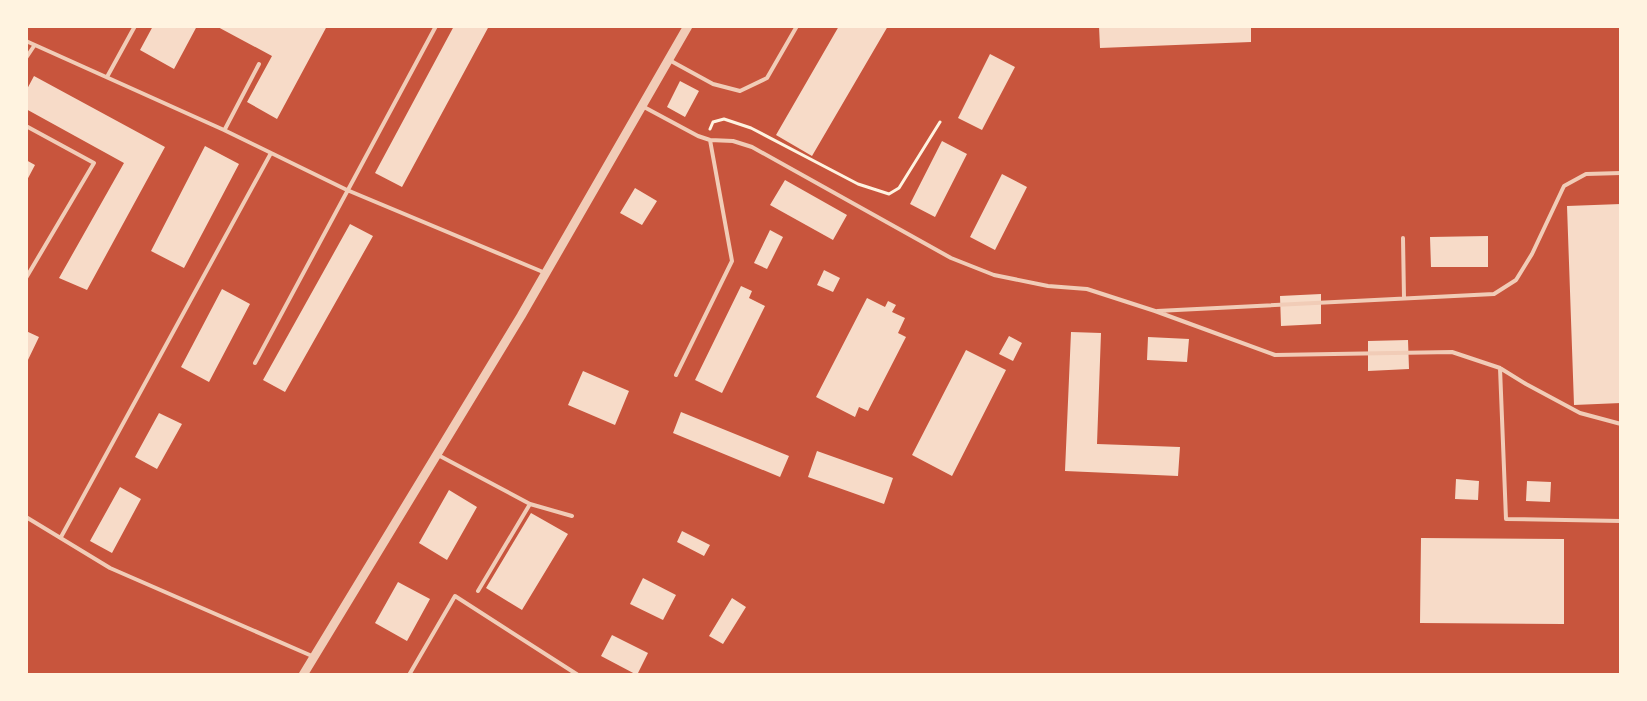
<svg xmlns="http://www.w3.org/2000/svg" width="1647" height="701" font-family="'Alegreya Sans',sans-serif">
<style>
.building{fill:#f7dbc8}
.lines{fill:none;stroke-linecap:round;stroke-linejoin:round}
.path{stroke:#fff3e0;stroke-width:3}
.service{stroke:#f1ccb7;stroke-width:4}
.tertiary{stroke:#f1ccb7;stroke-width:9}
</style>
<rect width="100%" height="100%" fill="#c8553d"/>
<path class="building" d="M153 26H197L174 69 140 50Z
M216 26H327L277 119 247 102 272 56Z
M454 26H489L402 187 375 173Z
M839 26H888L812 156 776 135Z
M1099 26H1251V42L1100 48Z
M990 54 1015 67 982 130 958 118Z
M34 76 165 147 87 290 59 278 124 163 26 109V91Z
M680 81 699 91 685 117 667 107Z
M942 141 967 154 935 217 910 204Z
M205 146 239 164 184 268 151 251Z
M26 160 35 165 26 182Z
M1002 174 1027 187 995 250 970 237Z
M785 180 847 215 833 240 770 205Z
M635 188 657 201 642 225 620 213Z
M1621 204V403L1574 405 1567 206Z
M350 224 373 236 285 392 263 380Z
M770 230 783 237 767 269 754 263Z
M1488 236V267H1431L1430 237Z
M824 270 840 278 833 292 817 285Z
M741 286 752 291 749 298 765 306 722 393 695 380Z
M222 289 250 304 209 382 181 367Z
M1321 294V324L1281 326 1280 296Z
M867 298 885 307 888 301 896 305 892 312 905 318 898 333 906 337 868 411 859 407 855 417 816 397Z
M26 331 39 337 26 364Z
M1071 332 1101 333 1097 444 1180 447 1178 476 1065 471Z
M1009 336 1022 343 1013 361 999 354Z
M1148 337 1189 339 1187 362 1147 360Z
M1408 340 1409 369 1368 371V341Z
M966 350 1006 370 952 476 912 455Z
M583 371 629 391 615 425 568 405Z
M681 412 789 456 780 477 673 433Z
M159 413 182 424 157 469 135 457Z
M817 451 893 478 884 504 808 477Z
M1456 479 1479 481 1478 500 1455 499Z
M1527 481 1551 482 1550 502 1526 501Z
M120 487 141 499 112 553 90 541Z
M449 490 477 507 447 560 419 543Z
M531 513 568 534 522 610 486 588Z
M682 531 710 545 704 556 677 542Z
M1421 538 1564 539V624L1420 623Z
M643 578 676 595 663 620 630 604Z
M398 582 430 599 407 641 375 623Z
M732 598 746 607 723 644 709 636Z
M612 635 648 653 637 675 601 656Z"/>
<g class="lines">
<path class="path" d="M710 129 713 122 724 119 751 128 858 184 889 194 899 188 940 122"/>
<path class="service" d="M26 41 224 130 347 190 543 272
M26 58 34 46
M671 61 713 84 740 91 767 78 797 26
M107 77 135 26
M644 107 698 136 710 140 733 141 752 147 951 258 994 275 1048 286 1087 289 1155 311 1275 355 1452 352 1500 368 1526 384 1580 413 1621 424
M26 126 94 163 26 278
M225 129 259 64
M1403 238 1404 298
M1157 311 1494 294 1516 280 1532 254 1564 186 1586 174 1621 173
M255 363 436 26
M1500 368 1506 519 1621 521
M676 375 732 261 710 140
M438 455 530 504 572 516
M26 517 110 568 312 656
M61 537 271 153
M478 591 530 504
M409 675 455 596 578 675"/>
<path class="tertiary" d="M303 675 521 316 688 26"/>
</g>
<rect width="1647" height="701" fill="none" stroke="#fff3e0" stroke-width="56"/>
</svg>
